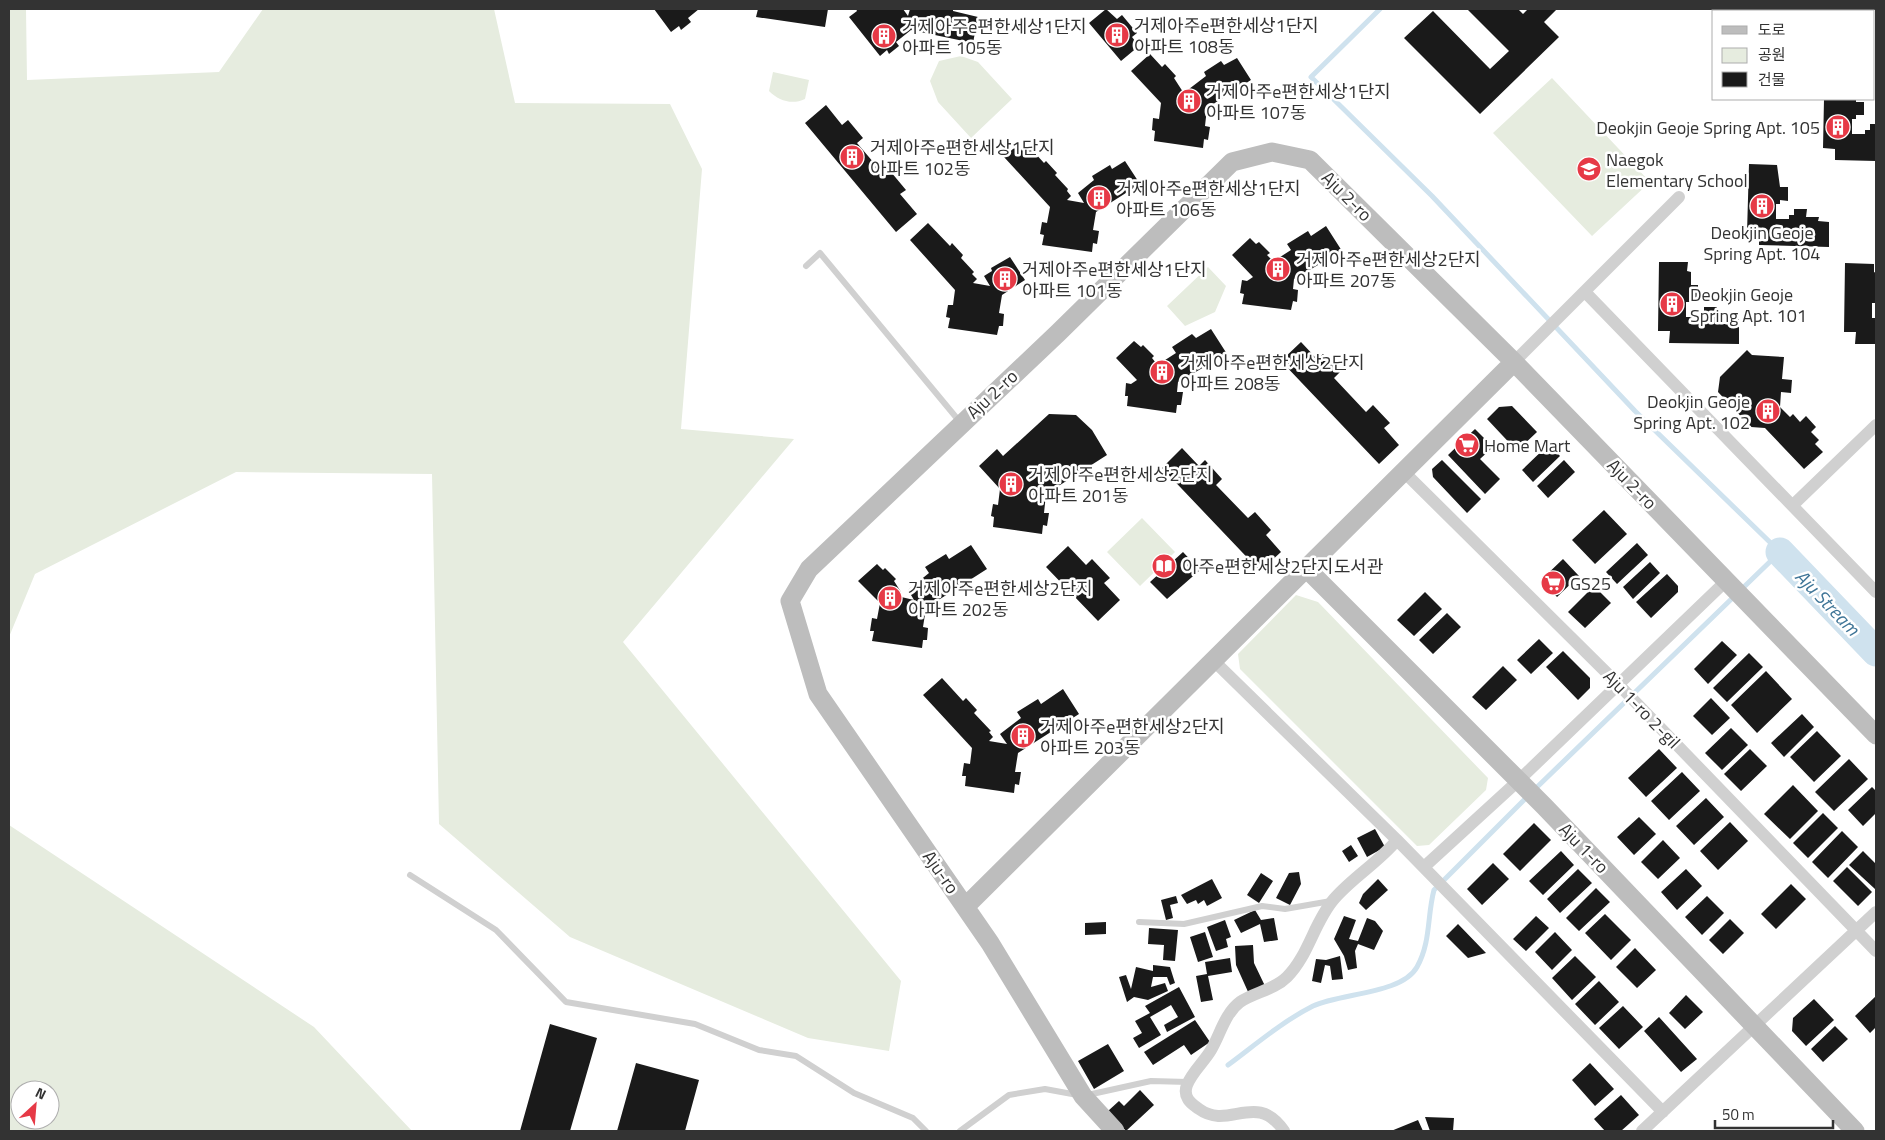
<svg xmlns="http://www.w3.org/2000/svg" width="1885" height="1140" font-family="'Titillium Web','Noto Sans KR',sans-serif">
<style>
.green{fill:#e6ecdf;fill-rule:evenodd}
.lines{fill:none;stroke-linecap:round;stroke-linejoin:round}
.stream{stroke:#cfe2ee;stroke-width:5}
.river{stroke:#cfe2ee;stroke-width:29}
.building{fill:#1a1a1a}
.lane{stroke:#d0d0d0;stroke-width:6}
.street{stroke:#d0d0d0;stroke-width:12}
.secondary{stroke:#bdbdbd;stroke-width:19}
.labels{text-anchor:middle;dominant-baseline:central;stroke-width:5;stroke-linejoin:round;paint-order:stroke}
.poi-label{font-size:18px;fill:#333;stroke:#fff;text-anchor:start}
.street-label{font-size:18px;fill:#333;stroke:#fff}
.water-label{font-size:19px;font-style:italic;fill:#3f7597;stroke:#fff}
</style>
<rect width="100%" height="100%" fill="#fff"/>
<path class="green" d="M9 9H26L27 80 219 72 263 9H494L515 103 670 104 702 169 681 429 794 439 623 642 901 981 889 1051 808 1038 570 937 439 824 432 474 236 472 35 574 9 637Z
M961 56 978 62 1012 99 971 138 938 102 930 81 939 61Z
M773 72 809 80 805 99C792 105 779 101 769 91Z
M1552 78 1650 182 1592 236 1493 133Z
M1208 267 1226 286 1215 312 1185 326 1167 306Z
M1142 518 1175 552 1140 586 1107 552Z
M1296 595 1318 602 1488 778 1486 790 1429 845 1417 846 1240 669 1238 654Z
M9 825 314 1027 412 1131H9ZM20 1090H50V1120H20Z"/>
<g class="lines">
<path class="stream" d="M1380 9 1311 77 1432 196 1635 411 1780 552 1534 790
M1228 1065C1255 1045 1283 1021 1313 1006 1341 993 1402 994 1417 967 1431 942 1427 916 1434 890L1528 796"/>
<path class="river" d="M1780 552 1876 652"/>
</g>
<path class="building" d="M654 9H699L688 18 691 22 681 30 679 26 671 32Z
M758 9H828L825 27 756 17Z
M856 9H903L908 16 910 9H953V11L978 17 973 43 911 30 896 42 899 46 889 54 887 50 880 56 849 17 857 11Z
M1106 9 1117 19 1122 15 1137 33 1132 37 1139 46 1121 61 1089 23Z
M1467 9H1518L1523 14 1528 9H1557L1544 22 1559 37 1480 114 1404 38 1433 11 1490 69 1509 51Z
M1150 54 1162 67 1165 64 1176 76 1174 78 1183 92 1179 96 1196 99 1189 89 1206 76 1204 72 1221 61 1224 65 1237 58 1251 80 1207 108 1205 126 1210 127 1208 140 1204 139 1203 148 1154 141 1155 131 1152 130 1153 118 1159 119 1161 103 1131 71Z
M1824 99H1856V102H1864V115H1856V119H1852V134H1865V130H1870V124H1876V161L1835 160V149L1823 148Z
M826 105 842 125 848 120 863 138 857 143 885 176 891 172 906 190 900 194 917 214 896 232 805 123Z
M1023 140 1044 163 1046 161 1057 173 1055 175 1068 189 1067 191 1071 196 1067 200 1084 203 1078 193 1094 180 1092 176 1110 165 1112 169 1125 161 1140 184 1096 212 1093 230 1099 231 1097 244 1093 243 1092 252 1042 245 1044 235 1040 234 1042 222 1047 223 1050 207 1004 157Z
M1749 164 1777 165 1780 187H1788V201L1780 200V204H1776V219H1789V215H1794V209H1807L1806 217H1819L1818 221 1829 222V247L1759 245V234L1747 233Z
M928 223 950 246 952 243 963 255 961 258 974 272 972 274 977 279 973 283 990 286 984 276 992 271 991 268 1010 257 1025 280 1002 295 999 313 1004 314 1003 326H999L997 335 948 328 950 318 946 317 948 305H953L955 290 910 240Z
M1326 226 1342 251 1294 279 1293 289 1298 290 1297 302 1293 301 1291 310 1242 304 1244 294 1240 293 1242 280 1247 281 1253 277 1232 255 1250 238 1256 244 1259 242 1270 253 1267 255 1272 260 1279 261 1277 259 1291 250 1287 244 1308 231 1311 236Z
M1659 262H1688L1687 271 1691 272V285H1698V298H1691V302H1686V317H1699V313H1704V307H1717V315H1729V319H1739V344L1669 343 1670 331H1658Z
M1845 263 1874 264V272L1876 273V303H1872V318H1876V344H1855L1856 332H1844Z
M1211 329 1227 354 1178 382 1177 392H1183L1181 405H1177L1176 413 1127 406 1128 396H1125L1126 383 1131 384 1137 380 1116 358 1134 341 1141 347 1143 345 1154 356 1152 358 1156 363 1163 364 1162 362 1176 353 1172 347 1192 334 1196 338Z
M1301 342 1317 359 1323 354 1340 372 1334 378 1366 412 1373 405 1390 423 1384 428 1399 445 1379 464 1281 361Z
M1747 350 1752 355 1784 357 1782 379 1792 380 1791 393 1781 392 1780 407 1790 417 1793 414 1800 422 1806 416 1816 427 1811 432 1819 440 1815 444 1823 452 1804 469 1765 428 1751 427 1718 392 1720 377Z
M1512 406 1537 432 1517 451 1487 419 1499 407Z
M1049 414 1076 415 1092 430 1107 455 1046 494 1044 513H1049L1047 526 1043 525 1042 534 993 527 994 517 991 516 993 504 998 505 1000 489 979 466 997 449 1003 456Z
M1475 429 1493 447 1480 459 1500 479 1485 494 1448 455Z
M1549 444 1560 456 1533 482 1522 470Z
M1182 448 1199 466 1205 460 1222 479 1216 485 1248 518 1255 512 1271 530 1266 535 1281 552 1260 571 1162 468Z
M1442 460 1481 499 1467 513 1433 477 1432 469Z
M1564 460 1575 472 1548 498 1537 486Z
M1604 510 1627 534 1595 564 1572 540Z
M1637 543 1648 555 1617 584 1606 572Z
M971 545 987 569 926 608 923 627 928 628 927 640H923L922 648 872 641 874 631H870L872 618 877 619 880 603 858 581 877 564 883 570 885 568 896 579 894 581 901 592 897 596 914 600 908 590 929 573 925 567 946 554 949 559Z
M1068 546 1086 565 1092 559 1110 578 1104 583 1120 600 1098 621 1046 567Z
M1183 552 1200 570 1167 599 1150 582Z
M1563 559 1579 576 1557 597 1541 580Z
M1650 562 1660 573 1633 599 1623 587Z
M1667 574 1678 586V592L1651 618 1636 602Z
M1594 586 1611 603 1585 628 1568 612Z
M1425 592 1442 609 1414 636 1397 620Z
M1447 613 1461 627 1433 654 1419 640Z
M1539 639 1553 653 1531 674 1517 660Z
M1722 641 1737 655 1708 684 1694 669Z
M1563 651 1590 678V688L1578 700 1546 667Z
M1749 653 1763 667 1727 702 1713 688Z
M1503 666 1517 680 1486 710 1472 697Z
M1766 671 1792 699 1757 733 1731 705Z
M942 678 963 701 966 698 977 710 974 713 991 731 989 732 993 737 989 741 1007 744 1000 734 1021 718 1017 712 1038 699 1041 704 1063 689 1079 714 1018 753 1015 772H1021L1019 785 1015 784 1014 793 965 786 966 776H962L964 763 970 764 972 748 923 695Z
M1711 698 1730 718 1712 735 1693 716Z
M1802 714 1814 727 1784 757 1771 743Z
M1731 728 1748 745 1722 770 1705 753Z
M1817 731 1841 756 1814 782 1790 757Z
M1659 749 1677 768 1646 797 1628 778Z
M1750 749 1767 766 1741 791 1724 774Z
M1849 759 1868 779 1834 811 1815 792Z
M1682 772 1700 791 1669 820 1651 801Z
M1793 785 1818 811 1790 839 1764 814Z
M1872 787 1876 791V813L1863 826 1848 810Z
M1706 798 1724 817 1694 845 1676 826Z
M1823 813 1838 828 1808 858 1793 843Z
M1639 817 1656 834 1634 855 1617 837Z
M1730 822 1748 841 1718 870 1700 851Z
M1534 823 1551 840 1520 871 1503 854Z
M1375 829 1385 847 1367 857 1357 838Z
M1842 831 1858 847 1828 878 1812 862Z
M1663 840 1680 858 1658 879 1641 862Z
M1351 845 1358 856 1349 862 1342 851Z
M1561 851 1574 865 1543 895 1529 881Z
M1863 851 1876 864 1875 889 1849 865Z
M1493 863 1509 879 1482 905 1467 889Z
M1847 867 1872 892 1858 906 1833 881Z
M1578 869 1592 883 1560 913 1547 899Z
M1686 869 1702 886 1677 910 1661 892Z
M1299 872 1301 884 1290 905 1276 898 1289 873Z
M1261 873 1273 881 1259 903 1247 895Z
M1212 879 1222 898 1207 906 1204 900 1198 904 1196 900 1187 904 1181 895Z
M1378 879 1388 890 1366 910 1359 903 1363 894Z
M1791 884 1806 899 1776 929 1761 914Z
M1596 888 1610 902 1579 931 1566 918Z
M1176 896 1178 903 1170 905 1173 918 1166 920 1161 900Z
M1707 896 1724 913 1702 935 1685 917Z
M1255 910 1261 920 1274 918 1278 940 1264 942 1260 924 1241 933 1234 920Z
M1605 914 1631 940 1611 960 1585 933Z
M1344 916 1356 920 1349 939 1358 941 1367 918 1375 921 1383 931 1374 950 1358 944 1355 951 1357 968 1348 970 1344 956 1334 939Z
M1536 916 1549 928 1526 951 1513 939Z
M1730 919 1744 933 1723 954 1709 940Z
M1225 920 1231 937 1226 939 1228 947 1216 951 1207 927Z
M1106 922V934L1085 935V923Z
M1458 924 1486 953 1468 958 1446 936Z
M1149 928 1178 930 1175 961 1163 960 1164 945 1148 944Z
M1205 932 1213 957 1198 962 1190 937Z
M1555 932 1572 950 1552 970 1535 952Z
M1253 945 1254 963 1265 986 1249 994 1236 965 1235 946Z
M1635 948 1656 970 1637 988 1616 967Z
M1340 956 1343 979 1332 980 1330 966 1325 965 1321 983 1312 981 1316 959 1326 960Z
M1575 956 1596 977 1572 1000 1552 978Z
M1230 958 1232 972 1208 976 1213 1000 1201 1002 1196 976 1207 974 1205 962Z
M1153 965 1170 967 1175 983 1170 985 1167 977H1153L1151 987 1165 983 1168 991 1148 1000 1134 997 1127 1002 1119 977 1126 975 1131 989 1136 967 1153 971Z
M1599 981 1619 1002 1595 1025 1575 1004Z
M1179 987 1195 1017 1167 1032 1164 1025 1178 1017 1171 1005 1150 1017 1161 1035 1139 1048 1133 1038 1142 1033 1135 1021 1150 1013 1145 1006Z
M1686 995 1703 1012 1685 1029 1669 1013Z
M1876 996V1027L1870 1033 1855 1016Z
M1814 999 1834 1020 1806 1046 1792 1031 1793 1018Z
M1623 1006 1643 1027 1619 1049 1599 1028Z
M1659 1017 1697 1059 1681 1072 1644 1031Z
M1195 1020 1210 1042 1191 1055 1184 1045 1153 1065 1144 1052Z
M550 1024 597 1038 570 1131H520Z
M1835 1026 1848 1039 1823 1062 1811 1049Z
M1108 1044 1124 1071 1094 1089 1078 1061Z
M636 1063 699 1080 685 1131H617Z
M1590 1063 1614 1089 1595 1106 1572 1080Z
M1140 1090 1154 1105 1126 1131 1108 1111 1119 1101 1124 1106Z
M1621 1095 1639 1115 1621 1131H1605L1594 1119Z
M1425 1117 1454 1118 1453 1131H1430Z
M1418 1120 1423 1131H1391Z"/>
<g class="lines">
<path class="lane" d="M806 266 820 253 960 422
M410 875 496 930 566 1002 695 1024 759 1050 796 1056 854 1093 913 1118 926 1131
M1139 922 1184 924 1262 906 1285 909 1331 901
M960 1131 1009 1095 1045 1089 1083 1096 1151 1081 1188 1082"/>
<path class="street" d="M1585 292 1876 592
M1514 362 1679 197
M1404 472 1618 684 1876 951
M1793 505 1876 425
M1214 661 1397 840 1663 1112
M1424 867 1518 781 1726 581
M1284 1131C1256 1090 1229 1131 1199 1109 1195 1106 1190 1103 1188 1099 1185 1094 1185 1090 1187 1085 1192 1072 1204 1062 1211 1050 1220 1035 1225 1013 1240 1002 1255 992 1274 990 1287 977 1309 955 1314 922 1334 899 1353 877 1379 862 1397 840
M1642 1131 1876 912"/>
<path class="secondary" d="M1307 569 1544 806 1855 1131
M965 907 1514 362
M1115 1131 1083 1096 990 943 818 694 790 601 809 569 1058 333 1232 162 1272 152 1310 160 1514 362 1876 735"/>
</g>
<defs>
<symbol id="building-disc" viewBox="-11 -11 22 22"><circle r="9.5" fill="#e63946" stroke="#fff"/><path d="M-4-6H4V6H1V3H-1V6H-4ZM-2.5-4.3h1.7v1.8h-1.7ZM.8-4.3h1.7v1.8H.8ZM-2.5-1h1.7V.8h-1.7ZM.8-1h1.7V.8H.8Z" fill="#fff"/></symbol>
<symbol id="school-disc" viewBox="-11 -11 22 22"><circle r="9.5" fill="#e63946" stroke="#fff"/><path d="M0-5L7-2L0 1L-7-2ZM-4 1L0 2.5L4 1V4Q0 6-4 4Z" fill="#fff"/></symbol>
<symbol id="supermarket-disc" viewBox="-11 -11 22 22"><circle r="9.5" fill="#e63946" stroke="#fff"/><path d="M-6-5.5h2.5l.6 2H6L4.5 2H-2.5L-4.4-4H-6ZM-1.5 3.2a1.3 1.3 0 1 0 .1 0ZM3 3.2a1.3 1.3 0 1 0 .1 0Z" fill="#fff"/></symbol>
<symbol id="library-disc" viewBox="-11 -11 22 22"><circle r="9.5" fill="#e63946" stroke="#fff"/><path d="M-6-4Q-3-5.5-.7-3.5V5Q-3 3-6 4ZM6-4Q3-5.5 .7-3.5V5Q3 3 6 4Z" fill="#fff"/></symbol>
</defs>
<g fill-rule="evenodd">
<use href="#building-disc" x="1103" y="21" width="28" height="28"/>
<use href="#building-disc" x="870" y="22" width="28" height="28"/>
<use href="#building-disc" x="1175" y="87" width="28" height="28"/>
<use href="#building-disc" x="1824" y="113" width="28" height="28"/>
<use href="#building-disc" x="838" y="143" width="28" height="28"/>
<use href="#school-disc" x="1575" y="155" width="28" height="28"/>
<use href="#building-disc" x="1085" y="184" width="28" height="28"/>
<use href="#building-disc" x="1748" y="192" width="28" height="28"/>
<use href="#building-disc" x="1264" y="255" width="28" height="28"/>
<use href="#building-disc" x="991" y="265" width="28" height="28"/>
<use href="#building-disc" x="1658" y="290" width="28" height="28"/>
<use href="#building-disc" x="1148" y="358" width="28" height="28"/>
<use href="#building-disc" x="1754" y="397" width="28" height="28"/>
<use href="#supermarket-disc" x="1453" y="431" width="28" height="28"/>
<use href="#building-disc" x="997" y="470" width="28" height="28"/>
<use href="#library-disc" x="1150" y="552" width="28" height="28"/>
<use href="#supermarket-disc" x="1539" y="569" width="28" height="28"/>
<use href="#building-disc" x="876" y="584" width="28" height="28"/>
<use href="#building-disc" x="1009" y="722" width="28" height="28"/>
</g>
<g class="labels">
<g class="poi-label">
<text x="1134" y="25">거제아주e편한세상1단지<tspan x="1134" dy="21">아파트 108동</tspan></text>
<text x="902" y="26">거제아주e편한세상1단지<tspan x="902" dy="21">아파트 105동</tspan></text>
<text x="1206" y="91">거제아주e편한세상1단지<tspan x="1206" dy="21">아파트 107동</tspan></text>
<text x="1820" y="127" text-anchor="end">Deokjin Geoje Spring Apt. 105</text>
<text x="870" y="147">거제아주e편한세상1단지<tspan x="870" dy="21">아파트 102동</tspan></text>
<text x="1606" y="159">Naegok<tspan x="1606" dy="21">Elementary School</tspan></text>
<text x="1116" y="188">거제아주e편한세상1단지<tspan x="1116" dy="21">아파트 106동</tspan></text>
<text x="1762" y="232" text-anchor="middle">Deokjin Geoje<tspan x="1762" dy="21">Spring Apt. 104</tspan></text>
<text x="1296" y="259">거제아주e편한세상2단지<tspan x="1296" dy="21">아파트 207동</tspan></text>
<text x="1022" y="269">거제아주e편한세상1단지<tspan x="1022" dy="21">아파트 101동</tspan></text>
<text x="1690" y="294">Deokjin Geoje<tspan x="1690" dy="21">Spring Apt. 101</tspan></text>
<text x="1180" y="362">거제아주e편한세상2단지<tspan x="1180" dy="21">아파트 208동</tspan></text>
<text x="1750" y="401" text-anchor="end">Deokjin Geoje<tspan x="1750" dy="21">Spring Apt. 102</tspan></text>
<text x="1484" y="445">Home Mart</text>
<text x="1028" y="474">거제아주e편한세상2단지<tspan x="1028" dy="21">아파트 201동</tspan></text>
<text x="1182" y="566">아주e편한세상2단지도서관</text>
<text x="1570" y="583">GS25</text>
<text x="908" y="588">거제아주e편한세상2단지<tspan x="908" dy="21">아파트 202동</tspan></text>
<text x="1040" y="726">거제아주e편한세상2단지<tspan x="1040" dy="21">아파트 203동</tspan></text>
</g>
<g class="street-label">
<text transform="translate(1347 196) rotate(45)">Aju 2-ro</text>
<text transform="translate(992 394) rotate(-43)">Aju 2-ro</text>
<text transform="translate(1632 484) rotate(46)">Aju 2-ro</text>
<text transform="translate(1642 709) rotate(46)">Aju 1-ro 2-gil</text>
<text transform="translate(1584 848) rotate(46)">Aju 1-ro</text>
<text transform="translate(941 872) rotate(55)">Aju-ro</text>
</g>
<g class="water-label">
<text transform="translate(1828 602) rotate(46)">Aju Stream</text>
</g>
</g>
<rect width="1885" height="1140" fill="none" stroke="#333333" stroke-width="20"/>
<rect x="1712" y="10" width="162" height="90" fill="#ffffff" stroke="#adadad"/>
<rect x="1722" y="26" width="25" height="8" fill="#bdbdbd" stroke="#adadad"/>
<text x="1758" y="35" font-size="15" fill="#333333">도로</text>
<rect x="1722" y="48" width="25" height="15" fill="#e6ecdf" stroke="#adadad"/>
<text x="1758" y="60" font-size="15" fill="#333333">공원</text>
<rect x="1722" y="72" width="25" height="15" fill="#1a1a1a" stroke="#adadad"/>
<text x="1758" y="85" font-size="15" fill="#333333">건물</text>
<g transform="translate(35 1105) rotate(26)"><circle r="24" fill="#ffffff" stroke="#adadad"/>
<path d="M0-4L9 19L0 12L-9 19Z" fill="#e63946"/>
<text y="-8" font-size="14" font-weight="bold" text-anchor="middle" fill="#333333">N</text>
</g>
<path d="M1715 1120v8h118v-8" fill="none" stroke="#333333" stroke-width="2.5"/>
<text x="1722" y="1120" font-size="15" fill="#333333" stroke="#ffffff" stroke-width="4" paint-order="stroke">50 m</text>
</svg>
